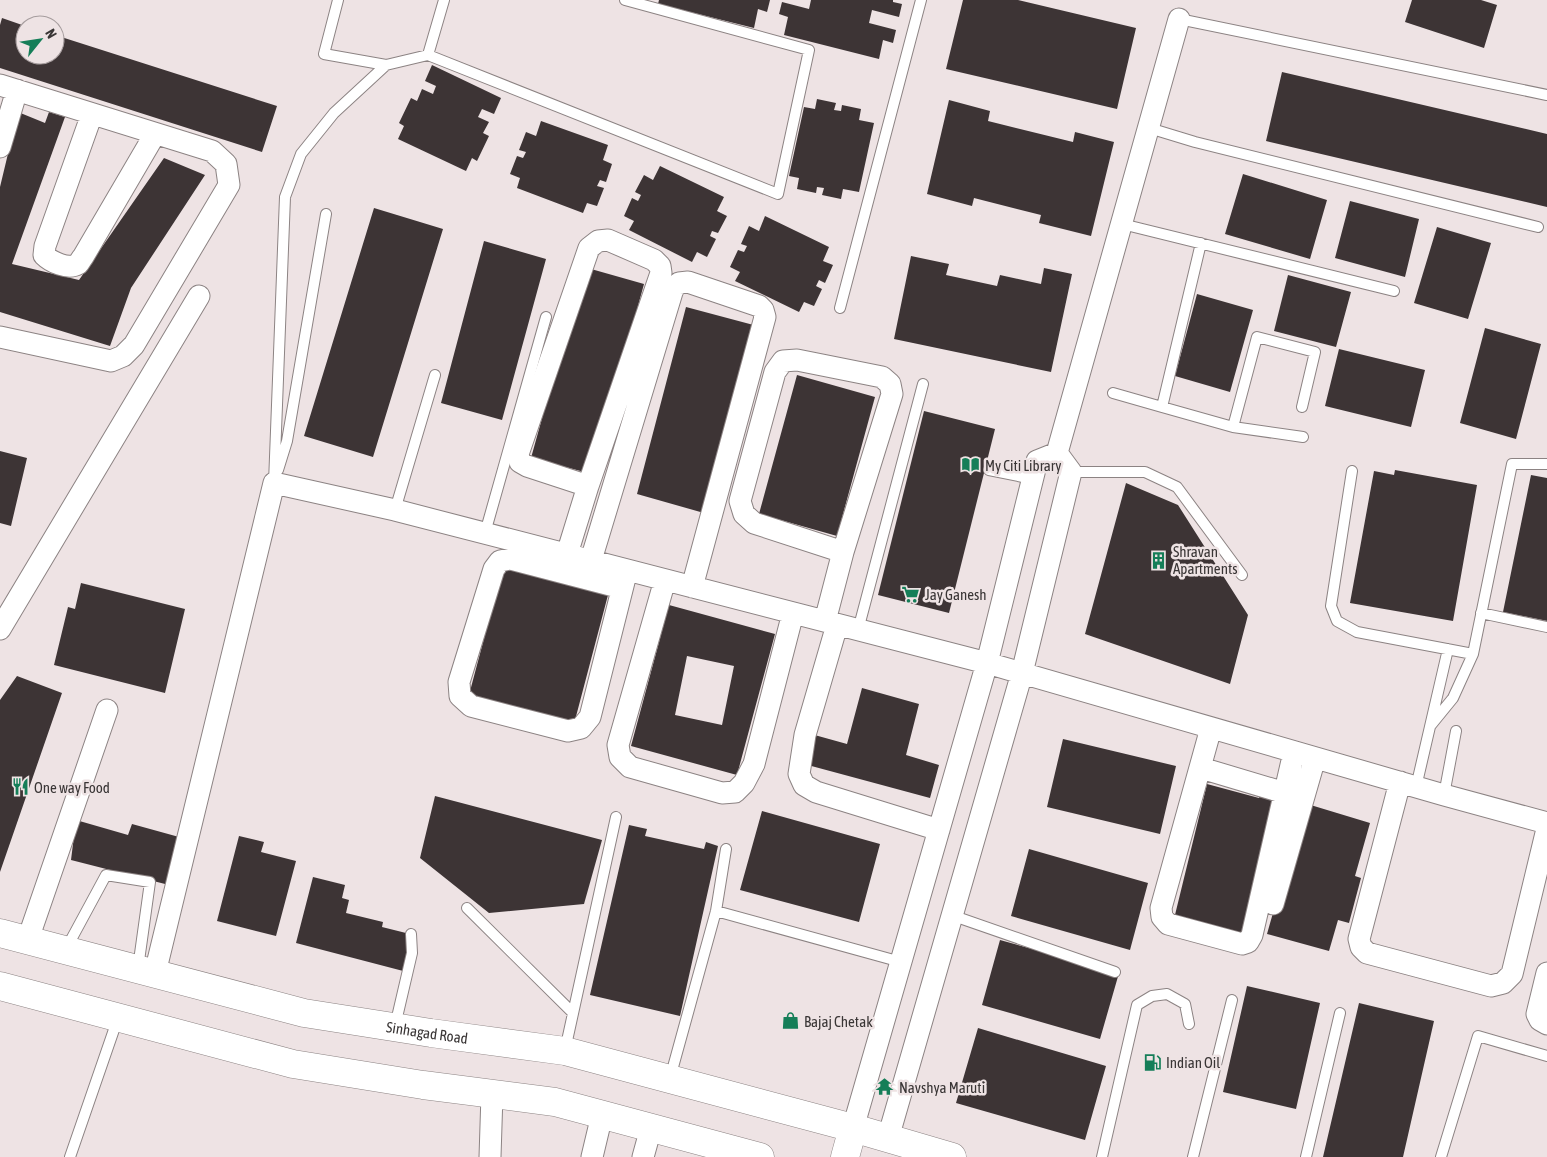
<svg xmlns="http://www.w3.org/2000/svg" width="1547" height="1157" font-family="'Asap Condensed',sans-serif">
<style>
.building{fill:#3d3435;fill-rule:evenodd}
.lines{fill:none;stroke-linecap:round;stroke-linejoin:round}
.lane-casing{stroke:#8c8383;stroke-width:12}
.street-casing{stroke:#8c8383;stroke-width:23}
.primary-casing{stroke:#8c8383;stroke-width:29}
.lane{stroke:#fff;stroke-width:10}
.street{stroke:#fff;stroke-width:21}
.primary{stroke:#fff;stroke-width:28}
.labels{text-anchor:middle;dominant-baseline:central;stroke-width:5;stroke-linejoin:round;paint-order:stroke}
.poi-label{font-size:15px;fill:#393535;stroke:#eee3e4;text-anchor:start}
.street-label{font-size:15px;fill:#393535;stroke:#eee3e4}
</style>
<rect width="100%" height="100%" fill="#eee3e4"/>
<path class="building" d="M659 0H770L767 12 758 9 754 28 658 4Z
M811 0H893V2L902 4 899 17 872 10 869 23 896 30 893 43 883 40 879 59 784 35 788 17 779 14 782 2 809 9Z
M963 0H1018L1136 28 1117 109 946 69Z
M1412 0H1481L1497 5 1484 48 1405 22Z
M2 18 25 26V55H55V35L277 106 262 152 0 68V25Z
M432 65 501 98 494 114 482 109 478 117 489 122 483 133 489 136 477 161 472 158 466 171 398 139 404 126 399 123 411 98 417 101 422 89 433 94 436 86 425 81Z
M1282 72 1547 134V207L1266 141Z
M817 99 836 103 834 110 841 111 842 105 861 109 859 120 874 123 859 192 843 189 841 199 822 195 824 188 817 187 816 193 797 189 799 178 789 176 804 107 815 109Z
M949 100 990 111 988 121 1073 142 1075 132 1114 142 1091 236 1039 223 1041 215 974 198 972 206 927 194Z
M18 112 45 123 49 112 65 117 12 264 79 280 164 158 205 175 131 288 110 346 0 312V187Z
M541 121 608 145 603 160 612 164 606 182 600 180 597 186 604 188 597 206 587 203 583 213 517 188 520 178 510 174 517 156 523 158 526 152 519 150 526 132 536 136Z
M660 166 724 197 717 211 727 216 718 233 712 231 710 236 716 239 707 257 697 252 692 262 629 230 634 221 624 216 632 198 638 201 641 195 635 192 644 175 653 180Z
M1243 174 1327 200 1310 259 1225 234Z
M1350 201 1419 219 1405 277 1335 258Z
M374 208 443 229 373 457 304 436Z
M765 216 829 247 823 261 833 265 825 283 819 280 816 286 822 289 814 306 804 302 799 312 735 281 740 272 730 267 738 250 744 252 747 246 741 244 749 226 759 231Z
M1437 227 1491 243 1468 319 1414 303Z
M484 241 546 259 502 420 441 403Z
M911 256 949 264 946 275 997 286 1000 275 1041 284 1044 268 1072 274 1051 372 894 339Z
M584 267 644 284 592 474 531 458Z
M1288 275 1351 292 1336 347 1274 331Z
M1197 294 1253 310 1230 392 1175 376Z
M686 307 761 327 711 515 637 494Z
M1485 328 1541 344 1516 439 1460 423Z
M1339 349 1425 370 1411 427 1325 406Z
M797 375 875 397 837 536 759 514Z
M924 411 995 429 949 613 878 595Z
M0 451 27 458 11 526 0 523Z
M1395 470 1477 485 1453 621 1350 603 1374 471 1394 475Z
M1531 475 1547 478V621L1503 612Z
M1126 483 1178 505 1248 615 1230 684 1085 634Z
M503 567 608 595 574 724 469 695Z
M81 583 185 609 165 693 54 665 68 607 75 609Z
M669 605 775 634 737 775 631 746ZM687 656 734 666 722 725 675 715Z
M17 676 62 693 0 872V700Z
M862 688 919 704 906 755 939 765 930 798 804 764 811 734 847 744Z
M1063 739 1176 766 1160 834 1047 807Z
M1207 784 1259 798 1262 789 1277 793 1241 936 1174 919Z
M435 796 602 840 584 904 489 913 420 858Z
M1304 803 1370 823 1355 876 1361 878 1349 923 1338 920 1329 951 1267 934Z
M762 811 880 844 859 922 740 890Z
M76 820 128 835 132 824 179 837 169 885 71 860Z
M629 825 647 829 645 836 704 849 706 842 718 846 680 1016 590 995Z
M239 836 264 842 261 852 296 861 276 936 217 921Z
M1029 849 1148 883 1130 950 1011 916Z
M313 877 345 885 342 898 349 900 346 913 383 922 382 927 410 934 406 952 411 954 407 972 296 943Z
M1000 940 1119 973 1100 1039 982 1005Z
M1247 986 1320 1003 1296 1109 1223 1092Z
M1359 1003 1434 1021 1403 1157H1323Z
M978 1028 1106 1066 1085 1140 956 1103Z"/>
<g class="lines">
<defs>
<path id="lane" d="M338 0 324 54 386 65 428 55 778 194 809 50 625 0
M1179 19 1547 95
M428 55 444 0
M1149 128 1195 142 1538 227
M1122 224 1394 291
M1201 243 1162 407 1233 427 1303 437
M840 308 921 0
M1113 393 1162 407
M1233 427 1257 337 1315 352 1302 407
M278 470 287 441 326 214
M989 470 1033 479
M1352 471 1331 606 1337 621 1357 632 1473 654
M1071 472H1145L1177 487 1242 575
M274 483 285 197 301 154 334 113 386 65
M395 510 435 375
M485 533 546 317
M1481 613 1547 627
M858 630 923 384
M1431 725 1453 698 1473 654 1512 464H1547
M1416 787 1448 649
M1444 795 1456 731
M467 908 573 1013
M716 911 901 962
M951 915 1115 972
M66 949 106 875 150 882 138 968
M395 1026 412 953 411 934
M565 1050 616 817
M670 1078 716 911 726 849
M70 1157 118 1018
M1102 1157 1137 1005 1152 996 1167 994 1185 1004 1189 1024
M1193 1157 1232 1000
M1306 1157 1340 1013
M1441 1157 1478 1036 1547 1056"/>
<path id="street" d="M0 85 212 151 226 164 229 185 134 345 123 356 111 361 0 337
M92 114 45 246 44 255C51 262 68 270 78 264 80 262 81 259 83 257L155 134
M0 147 17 90
M1057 453 1179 19
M567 554 588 486 661 273 660 266 654 260 608 240 598 241 589 248 518 454 520 462 527 466 588 486
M591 560 673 289 679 283 688 282 759 306 763 310 765 317 692 587
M665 580 618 745 620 757 630 767 722 793 735 792 744 783 754 764 793 613
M622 588 510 559 500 561 494 569 459 682 460 696 471 706 568 731 581 728 590 717 627 570
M825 621 843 552 892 394 890 384 882 377 797 360 783 361 775 372 740 501 744 514 754 523 843 552
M837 625 805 735 799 774 804 785 816 792 939 830
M0 629 199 296
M1211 728 1161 908 1162 917 1168 924 1242 944 1248 942 1252 935 1294 752
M1201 768 1285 793
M1400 782 1359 939 1361 947 1367 953 1491 986 1503 983 1512 974 1547 829
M1273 904 1315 758
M28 939 107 710
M155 973 274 483 395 510 987 663 1444 795 1547 823
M1547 973 1537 1014 1540 1020 1547 1024
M853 1128 987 663 1037 461 1057 453
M888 1138 1022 673 1071 472 1057 453
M490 1157 492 1094
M592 1157 602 1115
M643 1157 651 1128"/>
<g id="primary">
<path id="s1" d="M0 933 304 1013 431 1033 565 1051 853 1128 952 1157"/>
<path d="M0 986 293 1064 423 1085 555 1102 760 1157"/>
<path d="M845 1157 853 1128"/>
</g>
</defs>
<use href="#lane" class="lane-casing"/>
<use href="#street" class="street-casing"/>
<use href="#primary" class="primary-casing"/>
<use href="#lane" class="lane"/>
<use href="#street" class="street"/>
<use href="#primary" class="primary"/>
</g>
<defs>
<symbol id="library-bare" viewBox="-9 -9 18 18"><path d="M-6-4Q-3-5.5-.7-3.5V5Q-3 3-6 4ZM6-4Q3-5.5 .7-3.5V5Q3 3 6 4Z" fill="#157e58" stroke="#eee3e4" stroke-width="2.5" paint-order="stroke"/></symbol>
<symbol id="building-bare" viewBox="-9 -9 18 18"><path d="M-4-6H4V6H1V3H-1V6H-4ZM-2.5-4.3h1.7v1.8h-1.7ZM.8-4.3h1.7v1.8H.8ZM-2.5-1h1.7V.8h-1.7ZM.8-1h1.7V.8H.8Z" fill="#157e58" stroke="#eee3e4" stroke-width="2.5" paint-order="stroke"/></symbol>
<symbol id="supermarket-bare" viewBox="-9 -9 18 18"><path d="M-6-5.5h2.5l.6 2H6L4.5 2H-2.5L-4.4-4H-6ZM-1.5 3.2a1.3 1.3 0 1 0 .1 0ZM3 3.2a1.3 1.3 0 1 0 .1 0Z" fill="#157e58" stroke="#eee3e4" stroke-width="2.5" paint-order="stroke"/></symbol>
<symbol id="restaurant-bare" viewBox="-9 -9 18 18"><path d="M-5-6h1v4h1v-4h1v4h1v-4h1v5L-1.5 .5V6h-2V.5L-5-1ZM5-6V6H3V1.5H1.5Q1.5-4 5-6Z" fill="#157e58" stroke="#eee3e4" stroke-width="2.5" paint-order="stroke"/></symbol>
<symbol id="shop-bare" viewBox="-9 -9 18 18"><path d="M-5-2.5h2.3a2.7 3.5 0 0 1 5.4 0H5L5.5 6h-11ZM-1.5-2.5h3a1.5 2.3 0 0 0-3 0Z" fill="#157e58" stroke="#eee3e4" stroke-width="2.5" paint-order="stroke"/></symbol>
<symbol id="fuel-bare" viewBox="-9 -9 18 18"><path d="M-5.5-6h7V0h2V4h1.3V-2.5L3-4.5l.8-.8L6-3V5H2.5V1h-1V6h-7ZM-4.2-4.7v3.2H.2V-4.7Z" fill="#157e58" stroke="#eee3e4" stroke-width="2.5" paint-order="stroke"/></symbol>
<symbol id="temple-bare" viewBox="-9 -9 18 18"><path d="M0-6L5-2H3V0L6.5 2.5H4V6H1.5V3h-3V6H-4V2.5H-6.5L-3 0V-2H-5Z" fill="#157e58" stroke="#eee3e4" stroke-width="2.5" paint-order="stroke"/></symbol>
</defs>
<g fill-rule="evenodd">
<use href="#library-bare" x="958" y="452" width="25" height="25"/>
<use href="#building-bare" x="1146" y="548" width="25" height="25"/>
<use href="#supermarket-bare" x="898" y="582" width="25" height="25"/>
<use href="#restaurant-bare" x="8" y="774" width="25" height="25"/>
<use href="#shop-bare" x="778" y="1008" width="25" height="25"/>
<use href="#fuel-bare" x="1140" y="1050" width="25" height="25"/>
<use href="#temple-bare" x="872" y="1074" width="25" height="25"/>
</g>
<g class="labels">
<g class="poi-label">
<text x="985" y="465">My Citi Library</text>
<text x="1173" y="551">Shravan<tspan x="1173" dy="17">Apartments</tspan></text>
<text x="925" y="594">Jay Ganesh</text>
<text x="34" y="787">One way Food</text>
<text x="804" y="1021">Bajaj Chetak</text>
<text x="1166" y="1062">Indian Oil</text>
<text x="899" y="1087">Navshya Maruti</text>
</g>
<g class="street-label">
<text stroke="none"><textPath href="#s1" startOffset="439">Sinhagad Road</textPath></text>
</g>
</g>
<g transform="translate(40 40) rotate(60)"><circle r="24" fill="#eee3e4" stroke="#a69d9e"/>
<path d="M0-4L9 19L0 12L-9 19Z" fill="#157e58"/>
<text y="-8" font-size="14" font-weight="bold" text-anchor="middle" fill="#393535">N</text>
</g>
</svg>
